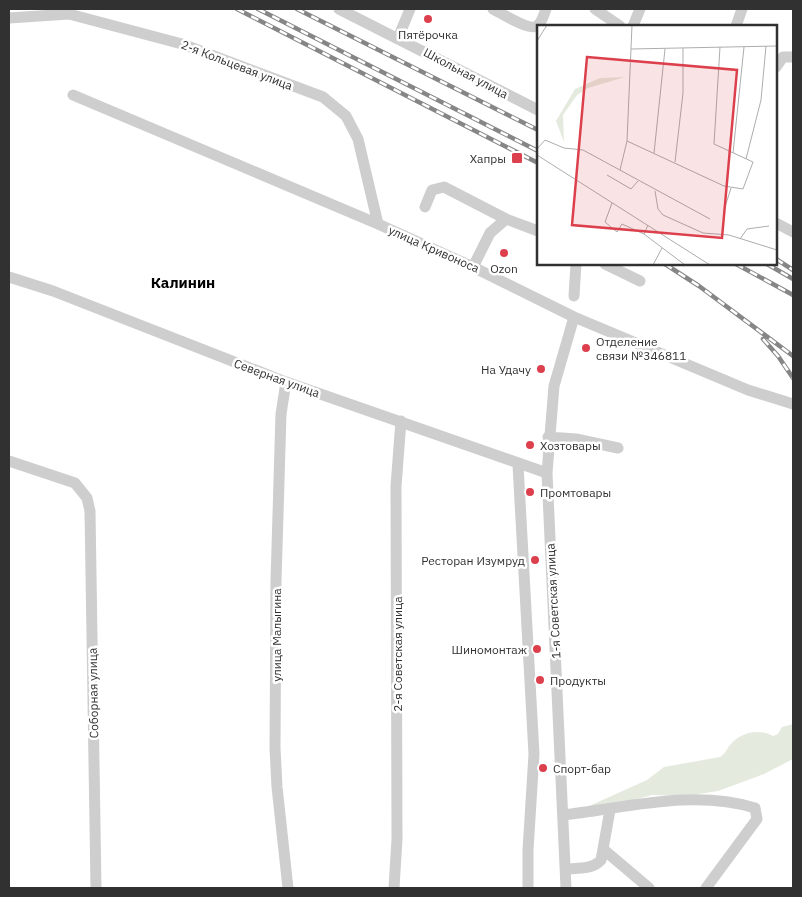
<svg xmlns="http://www.w3.org/2000/svg" width="802" height="897" font-family="'IBM Plex Sans',sans-serif">
<style>
.green{fill:#e4eadd}
.lines{fill:none;stroke-linecap:round;stroke-linejoin:round}
.minor{stroke:#cecece;stroke-width:11}
.rail-casing{stroke:#868686;stroke-width:4.5}
.rail{stroke:#fff;stroke-width:2.5;stroke-dasharray:8;stroke-linecap:butt}
.poi-dot{fill:#dc404c;stroke:#fff;stroke-width:2}
.labels{text-anchor:middle;dominant-baseline:central;stroke-width:5;stroke-linejoin:round;paint-order:stroke}
.poi-label{font-size:12px;fill:#313131;stroke:#fff;text-anchor:start}
.street-label{font-size:12px;fill:#313131;stroke:#fff}
.quarter-label{font-size:15px;font-weight:bold;fill:#000;stroke:#fff}
.inset-road{fill:none;stroke:#adadad;stroke-width:1}
.view{fill:#dc404c;fill-opacity:0.15;stroke:#dc404c;stroke-width:2.5}
.inset-edge{fill:none;stroke:#313131;stroke-width:2.5}
</style>
<rect width="100%" height="100%" fill="#fff"/>
<path class="green" d="M793 724V759L764 774 718 791 686 796 652 795 619 804 587 807 647 780 664 767 720 757C726 753 726 750 730 745 740 732 759 728 773 736L778 734 782 727Z"/>
<g class="lines">
<path class="minor" d="M339 9 538 110
M493 9C501 13 529 31 537 26 542 23 544 14 546 9
M595 9 620 26
M9 18 69 14 182 44 323 97 346 116 358 139 378 224
M633 26 640 9
M736 26 742 9
M398 38 410 9
M776 67 783 57H793
M73 95 378 224 473 267 574 317 748 390 793 404
M425 207 432 190 444 187 506 219
M776 223 793 232
M605 264 640 281
M473 267 490 233 506 219 538 231
M9 277 53 291 286 382 547 473
M574 296 576 264
M286 382 281 414 276 581 275 748 277 787 288 888
M548 437 576 439 618 448
M9 461 75 483 87 498 90 511 96 888
M518 465 534 754 528 850V888
M563 815C626 808 693 789 755 808L757 819 706 888
M603 849 649 888
M565 869C577 868 592 870 601 860L610 810
M394 888 397 839 396 486 401 421
M566 888 547 473 554 386 574 317"/>
<defs>
<path id="rail" d="M237 9 538 163
M258 9 538 151
M297 9 538 130
M776 259 793 270
M665 264 699 286 793 356
M736 264 793 295
M767 264 793 279
M763 339 778 356 793 378"/>
</defs>
<use href="#rail" class="rail-casing"/>
<use href="#rail" class="rail"/>
</g>
<g class="poi-dot">
<circle cx="428" cy="19" r="5"/>
<rect x="511" y="152" width="12" height="12" rx="2.5"/>
<circle cx="504" cy="253" r="5"/>
<circle cx="586" cy="348" r="5"/>
<circle cx="541" cy="369" r="5"/>
<circle cx="530" cy="445" r="5"/>
<circle cx="530" cy="492" r="5"/>
<circle cx="535" cy="560" r="5"/>
<circle cx="537" cy="649" r="5"/>
<circle cx="540" cy="680" r="5"/>
<circle cx="543" cy="768" r="5"/>
</g>
<g class="labels">
<g class="poi-label">
<text x="428" y="34" text-anchor="middle">Пятёрочка</text>
<text x="506" y="158" text-anchor="end">Хапры</text>
<text x="504" y="268" text-anchor="middle">Ozon</text>
<text x="596" y="341">Отделение<tspan x="596" dy="14">связи №346811</tspan></text>
<text x="531" y="369" text-anchor="end">На Удачу</text>
<text x="540" y="445">Хозтовары</text>
<text x="540" y="492">Промтовары</text>
<text x="525" y="560" text-anchor="end">Ресторан Изумруд</text>
<text x="527" y="649" text-anchor="end">Шиномонтаж</text>
<text x="550" y="680">Продукты</text>
<text x="553" y="768">Спорт-бар</text>
</g>
<g class="street-label">
<text transform="translate(237 65) rotate(21)">2-я Кольцевая улица</text>
<text transform="translate(466 73) rotate(28)">Школьная улица</text>
<text transform="translate(434 249) rotate(24)">улица Кривоноса</text>
<text transform="translate(277 378) rotate(20)">Северная улица</text>
<text transform="translate(553 601) rotate(-93)">1-я Советская улица</text>
<text transform="translate(276 635) rotate(-90)">улица Малыгина</text>
<text transform="translate(397 654) rotate(-90)">2-я Советская улица</text>
<text transform="translate(93 693) rotate(-91)">Соборная улица</text>
</g>
<g class="quarter-label">
<text x="183" y="282">Калинин</text>
</g>
</g>
<g transform="translate(537 25)">
<rect width="240" height="240" fill="#fff"/>
<path d="M88 52 51 63 40 70 26 90 27 117 19 96 38 64 63 53Z" fill="#e4eadd"/>
<path class="inset-road" d="M0 16 10 0M94 24 240 21M90 116 187 161 206 164 216 137 177 119 183 22M0 124 8 115 27 123 46 125 173 194M117 128 128 24M196 128 207 22M0 130 173 240M209 134 224 75 229 21M138 137 146 68V23M83 145 90 116 95 0M70 150 94 164 101 156M118 166 121 184 126 190 166 208 192 210 240 225M75 178 68 197 80 207 85 199 107 209M187 185 194 163M111 200 107 209 148 240M203 214 210 204 232 201M116 240 125 223"/>
<path class="view" d="M50 32 200 45 185 213 35 200Z"/>
<rect width="240" height="240" class="inset-edge"/>
</g>
<rect width="802" height="897" fill="none" stroke="#313131" stroke-width="20"/>
</svg>
